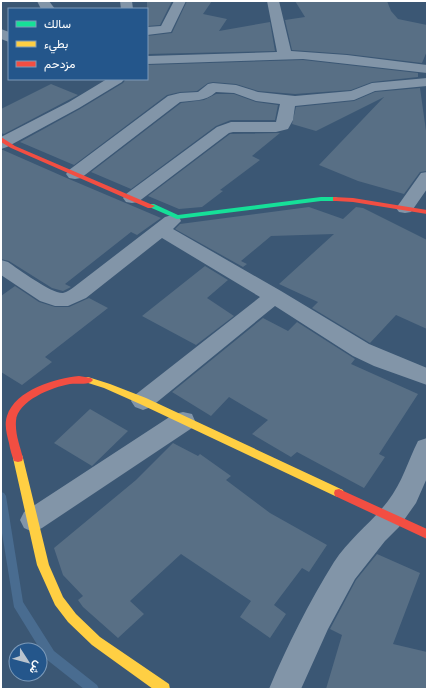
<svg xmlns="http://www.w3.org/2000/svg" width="428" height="690" font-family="'DM Sans',Vazirmatn,sans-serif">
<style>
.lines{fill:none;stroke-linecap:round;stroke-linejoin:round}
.stream{fill:#496c90;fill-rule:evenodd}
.building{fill:#586f85}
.street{fill:#8295a8;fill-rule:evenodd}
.fast{fill:#16e098;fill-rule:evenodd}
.slow{fill:#ffcf43;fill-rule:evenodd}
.jam{fill:#f24e42;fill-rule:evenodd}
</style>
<rect width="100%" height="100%" fill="#3b5774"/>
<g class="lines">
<path class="stream" d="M1 492 4 493 6 496 23 602 54 651 97 685 99 689H84L46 659 14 607 1 527Z"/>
</g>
<path class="building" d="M147 1H172L160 25 147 26Z
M187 1H212L203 14 227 19 219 31 270 22 275 51 147 54V36L172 33Z
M295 1H387L391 11 398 19 427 25V51L422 63 347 54 292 50 285 20 305 17Z
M303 60 418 73V77L372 82 351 90 295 94 258 91 236 84 213 82 208 83 197 91 180 92 167 95 74 165 20 142 80 109 123 83 126 79H147V65Z
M51 84 78 95 4 134 1 133V109Z
M420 88 427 138V171L420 172 404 194 358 181 319 165 384 97 316 131 292 124 296 107 354 101 375 92Z
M216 94H234L256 102 278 105 275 120H231L216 126 131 189 91 172 181 103 204 100Z
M280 133 252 156 260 160 220 190 223 191 202 207 179 209 148 196 230 134Z
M1 150H3L69 179 161 218 137 235 131 232 65 284 71 287 63 291 52 288 9 261 1 259Z
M309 207 343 219 356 207 363 208 427 240V329L396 315 370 343 312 308 318 302 279 284 334 234 271 236 241 261 247 264 243 267 175 229 180 224Z
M205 266 228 280 207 298 234 316 196 345 142 316Z
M15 286 39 302 55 307H69L89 298 108 308 45 357 52 362 22 385 1 372V296Z
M263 318 288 331 297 322 355 359 351 364 418 394 379 454 385 457 364 488 297 452 291 457 252 434 268 420 229 397 211 416 172 392Z
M90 409 128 431 92 466 54 443Z
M173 443 198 456 200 454 231 476 226 480 270 513 327 545 309 572 302 568 274 605 286 614 270 638 240 617 251 601 181 554 130 601 144 614 118 638 83 607 78 600 83 596 63 575 54 548 136 480Z
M377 554 420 573 393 644 427 652V689H326L342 635 330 629 356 580Z"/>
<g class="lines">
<path class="street" d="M37 1H49L55 9H41Z
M120 1H132L133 9H121Z
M174 1H186L171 32 147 35V27L161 26Z
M267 1H279L291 51 347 55 427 65V73L303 59 147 64V56L277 52Z
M1 29 9 32V42L1 39Z
M427 78V86L375 91 354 100 295 106 293 120 288 129 276 132H233L229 133 138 202 132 203 126 202 123 198 126 194 217 127 231 122H276L280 104 256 101 234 93 216 92C205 102 194 100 180 102L81 178 75 179 69 178 66 174 69 170 168 96 180 93 198 92 208 84 213 83 236 85 258 92 295 96 351 91 372 83Z
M107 79H124L122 82 79 108 7 147 1 149V137L69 102Z
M427 172V189L411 212 405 213 399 212 396 208 399 204 421 173Z
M172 215 179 217 181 221 173 229 281 291 369 344 427 368V385L374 366 353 356 275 306 151 407 143 410 135 407 131 401 135 395 260 297 162 238 86 298 68 306H55L40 301 1 275V260L8 262C18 269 52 294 63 293 67 292 71 289 74 287L165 217Z
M183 412 192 414 195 421 192 428 42 528 33 532 24 528 20 520 24 512 174 414Z
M427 438V478L416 503 399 527 385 541 355 579 328 629 301 689H269C287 646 309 602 334 562 349 539 372 522 388 501 402 483 408 461 418 441Z"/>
<path class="fast" d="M321 197H336L340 199 336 201H321L177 219 147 206 151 204H154L178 215Z"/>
<path class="slow" d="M88 377 110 384 146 398 343 490 344 493 343 496 339 497 335 496 140 404 104 388 85 382 83 380 85 378Z
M18 454 22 455 23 458 49 565 63 597 76 614 100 637 169 684 170 689H153L92 645 68 622 55 605 37 565 13 458 14 455Z"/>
<path class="jam" d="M1 137 15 146 155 206 151 208H148L11 148 1 142Z
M333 197 353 198 427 210V214L353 202 336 201H333Z
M79 376 91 378 93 380 91 382C85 385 77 383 70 384 52 387 17 401 16 421 15 434 20 446 23 458L22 461 18 462 14 461C12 456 10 449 9 443 7 435 4 425 7 416 15 390 56 378 79 376Z
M339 489 427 529V539L335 496 334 493 335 490Z"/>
</g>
<rect width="428" height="690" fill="none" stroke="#ffffff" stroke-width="4"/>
<rect x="8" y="8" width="140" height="72" fill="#24568b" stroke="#7c9ab9"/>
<rect x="16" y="21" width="20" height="6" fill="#16e098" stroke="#7c9ab9"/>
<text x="44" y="28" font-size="12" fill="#ffffff">سالك</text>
<rect x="16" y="41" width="20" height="6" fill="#ffcf43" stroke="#7c9ab9"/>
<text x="44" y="48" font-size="12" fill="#ffffff">بطيء</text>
<rect x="16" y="61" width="20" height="6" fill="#f24e42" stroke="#7c9ab9"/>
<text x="44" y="68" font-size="12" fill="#ffffff">مزدحم</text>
<g transform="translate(28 662) rotate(126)"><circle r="19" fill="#24568b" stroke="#7c9ab9"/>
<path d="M0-3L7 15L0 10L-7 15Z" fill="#bac4ce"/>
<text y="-6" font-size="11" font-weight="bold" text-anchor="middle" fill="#ffffff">ش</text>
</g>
</svg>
